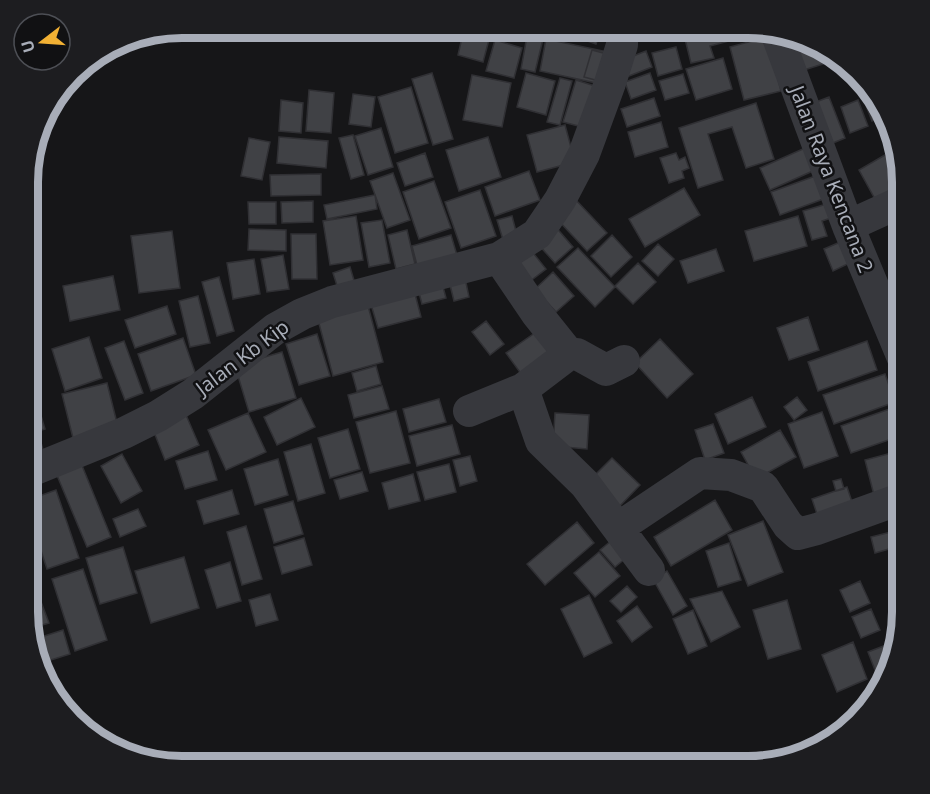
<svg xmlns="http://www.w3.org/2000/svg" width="930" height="794" font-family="'Noto Sans',sans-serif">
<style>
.building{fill:#404145;stroke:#303034;stroke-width:1.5}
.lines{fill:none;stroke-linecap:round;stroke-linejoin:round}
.minor{stroke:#37383d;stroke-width:32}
.labels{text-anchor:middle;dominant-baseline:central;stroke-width:5;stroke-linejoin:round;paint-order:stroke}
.street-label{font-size:20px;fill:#a8adb8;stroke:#111113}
.rim{fill:none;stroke:#a8adb8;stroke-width:8}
</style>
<rect width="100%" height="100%" fill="#161618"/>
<path class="building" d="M504 27H536L534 34Z
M543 27H566L565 35 543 33Z
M573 27H602L596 44 571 35Z
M641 27H671V30L645 39Z
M682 27H708L684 34Z
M728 27H742L744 37 710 46 714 58 691 63 685 39Z
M464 29 490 36 483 62 458 55Z
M789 35 813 42 793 48Z
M527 36 543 39 535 72 521 69Z
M767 37 781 91 744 100 730 47Z
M546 39 608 52 601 84 540 71Z
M495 40 522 48 514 78 486 71Z
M676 47 682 69 658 76 652 53Z
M817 47 823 64 804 70 798 53Z
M592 50 607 54 599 81 584 77Z
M646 51 652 67 629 76 623 60Z
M723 58 732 89 696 100 686 69Z
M432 73 453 139 433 145 412 79Z
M526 73 555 81 546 115 517 107Z
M650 73 656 90 631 99 625 82Z
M683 74 689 93 665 100 659 81Z
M472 75 511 83 502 127 463 120Z
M560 78 572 81 560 125 547 122Z
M862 78 887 113 888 115 872 121 856 80Z
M576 80 598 87 586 128 563 122Z
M411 87 428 143 395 153 378 97Z
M309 90 334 93 331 133 306 131Z
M353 94 375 97 371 127 349 124Z
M829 97 845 138 833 143 816 102Z
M654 98 660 116 627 127 621 109Z
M281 100 303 103 301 133 279 131Z
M858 100 868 126 850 133 841 107Z
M756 103 774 159 746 168 732 127 708 134 723 180 698 188 679 128Z
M661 122 668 147 635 157 628 132Z
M565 125 575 162 537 172 527 135Z
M381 128 393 167 368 175 355 136Z
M353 135 364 175 351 179 339 138Z
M279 137 328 141 326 168 277 163Z
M488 137 501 177 459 191 446 150Z
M249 138 270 142 262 180 241 176Z
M805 148 815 170 770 190 760 168Z
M897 148 903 171V183L875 199 859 170Z
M425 153 433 177 405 186 397 163Z
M676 153 679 160 685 157 689 168 682 171 684 178 669 183 660 158Z
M529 171 540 200 495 216 485 187Z
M393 173 410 220 387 228 370 181Z
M321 174V195L271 196 270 175Z
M818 175 826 198 780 215 771 192Z
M434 181 451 228 419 239 403 192Z
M684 188 700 215 645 247 629 219Z
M480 190 496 236 461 248 445 202Z
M375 195 377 209 327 219 324 205Z
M575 199 607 233 587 251 555 217Z
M313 201V222L282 223 281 202Z
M248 202H276V224H249Z
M830 203 834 217 822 221 827 236 812 240 803 211Z
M356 216 363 260 330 265 323 221Z
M512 216 518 239 504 243 497 220Z
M798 216 807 246 754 261 745 231Z
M382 220 390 263 369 267 361 223Z
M554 225 573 247 555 263 536 242Z
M249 229 286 230V251L248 250Z
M407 230 415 264 396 269 388 235Z
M172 231 180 288 139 293 131 236Z
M291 234H316L317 279H292Z
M451 235 459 262 419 273 412 246Z
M612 235 632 257 611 277 591 256Z
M845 240 854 261 833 271 824 249Z
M658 244 674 259 658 276 642 261Z
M578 248 615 287 595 307 557 267Z
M530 249 546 269 529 282 514 263Z
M716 249 724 271 688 283 680 261Z
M283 255 289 289 267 292 261 259Z
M254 259 260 294 233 299 227 263Z
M638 263 656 282 633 304 615 286Z
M350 267 356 287 339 292 333 273Z
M553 272 574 296 556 312 535 289Z
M113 276 120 310 70 321 63 286Z
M219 277 234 331 217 336 202 282Z
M465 278 469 297 454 301 449 281Z
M442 283 446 298 422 304 418 289Z
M414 290 421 317 378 328 370 301Z
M198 296 210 343 190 347 179 301Z
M367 302 383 362 333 376 317 316Z
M167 306 176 334 135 348 125 320Z
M28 316 34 341 28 342Z
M808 317 819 350 789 360 777 328Z
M486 321 504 344 490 355 472 332Z
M542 328 558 350 522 375 506 353Z
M317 334 330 376 299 385 286 344Z
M89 337 102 378 65 391 52 349Z
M183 338 196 375 151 391 138 354Z
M660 339 693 374 667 398 635 363Z
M124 341 143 393 125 400 105 348Z
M867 341 877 370 818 391 808 362Z
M282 352 296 398 249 412 235 366Z
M376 366 381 384 357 391 352 373Z
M885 374 895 402 834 424 823 395Z
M28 378 34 398 28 399Z
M107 383 119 431 74 442 62 394Z
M382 386 389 409 354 418 348 395Z
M752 397 766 427 728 444 715 414Z
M797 397 807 410 794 420 784 407Z
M301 398 315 427 277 445 264 417Z
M36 399 45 429 28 434V402Z
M439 399 446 422 409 432 403 409Z
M901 405 903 435 851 453 841 426Z
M183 408 199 445 165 460 150 422Z
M396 411 410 463 370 473 356 422Z
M822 412 838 456 804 468 788 424Z
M248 413 266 452 226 470 208 430Z
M555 413 589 415 587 449 553 446Z
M713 424 724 453 705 460 695 430Z
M452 425 460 454 417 466 409 436Z
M348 429 360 469 330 478 318 438Z
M780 430 796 457 756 479 741 452Z
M40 439 45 457 28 462V443Z
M311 444 325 493 298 501 284 452Z
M903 450V491L875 499 865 460Z
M208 451 217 480 185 489 176 461Z
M122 454 142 491 121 503 101 466Z
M470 456 477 481 460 486 453 460Z
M612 458 640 485 618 508 590 480Z
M278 459 288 495 255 505 244 469Z
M81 463 111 537 87 547 56 473Z
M449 464 456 492 425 500 417 472Z
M362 472 368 491 340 499 334 480Z
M413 474 420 501 389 509 382 483Z
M841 479 844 489 836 491 833 481Z
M847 487 854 508 817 514 812 499Z
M56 490 79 558 47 569 28 511V500Z
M232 490 239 514 204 524 197 501Z
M715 500 732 530 671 566 654 537Z
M293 501 303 534 274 543 264 509Z
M138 509 146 526 120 537 113 519Z
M763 521 783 572 748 586 728 535Z
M577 522 594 543 545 585 527 564Z
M246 526 262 579 242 585 227 532Z
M903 529V545L875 553 871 537Z
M617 536 632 553 615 567 600 550Z
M304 538 312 565 282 574 274 547Z
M28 539 39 573 27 577Z
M729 543 741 580 718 587 706 551Z
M123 547 137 593 100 604 86 558Z
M599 552 620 576 595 597 574 573Z
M184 557 199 608 151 623 135 571Z
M230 562 241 601 217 608 205 570Z
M83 569 107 640 75 651 52 579Z
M667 571 687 606 673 615 653 579Z
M860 581 870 603 850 612 840 590Z
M627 586 637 597 621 612 610 601Z
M722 591 740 627 711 642 690 599Z
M903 591V613L897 593Z
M270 594 278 620 256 626 249 600Z
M589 595 612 643 584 657 561 609Z
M40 599 49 623 29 629 27 603Z
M787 600 801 649 768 659 753 610Z
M637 606 652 627 632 642 617 621Z
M871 609 880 630 861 638 852 617Z
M693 610 707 646 688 654 673 619Z
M63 630 70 654 38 664 32 640Z
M853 642 867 679 837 692 822 655Z
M894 642 896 646 891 672 878 678 868 652Z"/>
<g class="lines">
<path class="minor" d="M776 32 848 226 903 358
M848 226 903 201
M499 258 537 314 569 354
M523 389 541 441 585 484 649 570
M469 411 523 389 569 354H577L606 370 624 361
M28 472 124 433 158 416 193 394 275 329 302 314 332 302 499 258 537 234 560 200 584 154 610 83 622 45V27
M618 528 700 473 731 475 763 487 788 525 798 534 817 529 903 498"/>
</g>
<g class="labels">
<g class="street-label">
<text transform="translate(832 179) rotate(69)">Jalan Raya Kencana 2</text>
<text transform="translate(242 357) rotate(-37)">Jalan Kb Kip</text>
</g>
</g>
<path d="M0 0H930V794H0ZM182 38H748A144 144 0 0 1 892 182V612A144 144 0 0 1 748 756H182A144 144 0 0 1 38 612V182A144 144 0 0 1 182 38Z" fill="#1d1d20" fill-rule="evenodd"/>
<path class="rim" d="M182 38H748A144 144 0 0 1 892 182V612A144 144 0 0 1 748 756H182A144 144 0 0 1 38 612V182A144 144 0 0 1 182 38Z"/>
<g transform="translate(42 42) rotate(253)"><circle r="28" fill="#111113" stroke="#4d4f55" stroke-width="1.5"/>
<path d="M0-4.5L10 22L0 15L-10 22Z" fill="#f2b134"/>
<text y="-9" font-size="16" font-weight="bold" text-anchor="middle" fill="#a8adb8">U</text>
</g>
</svg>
